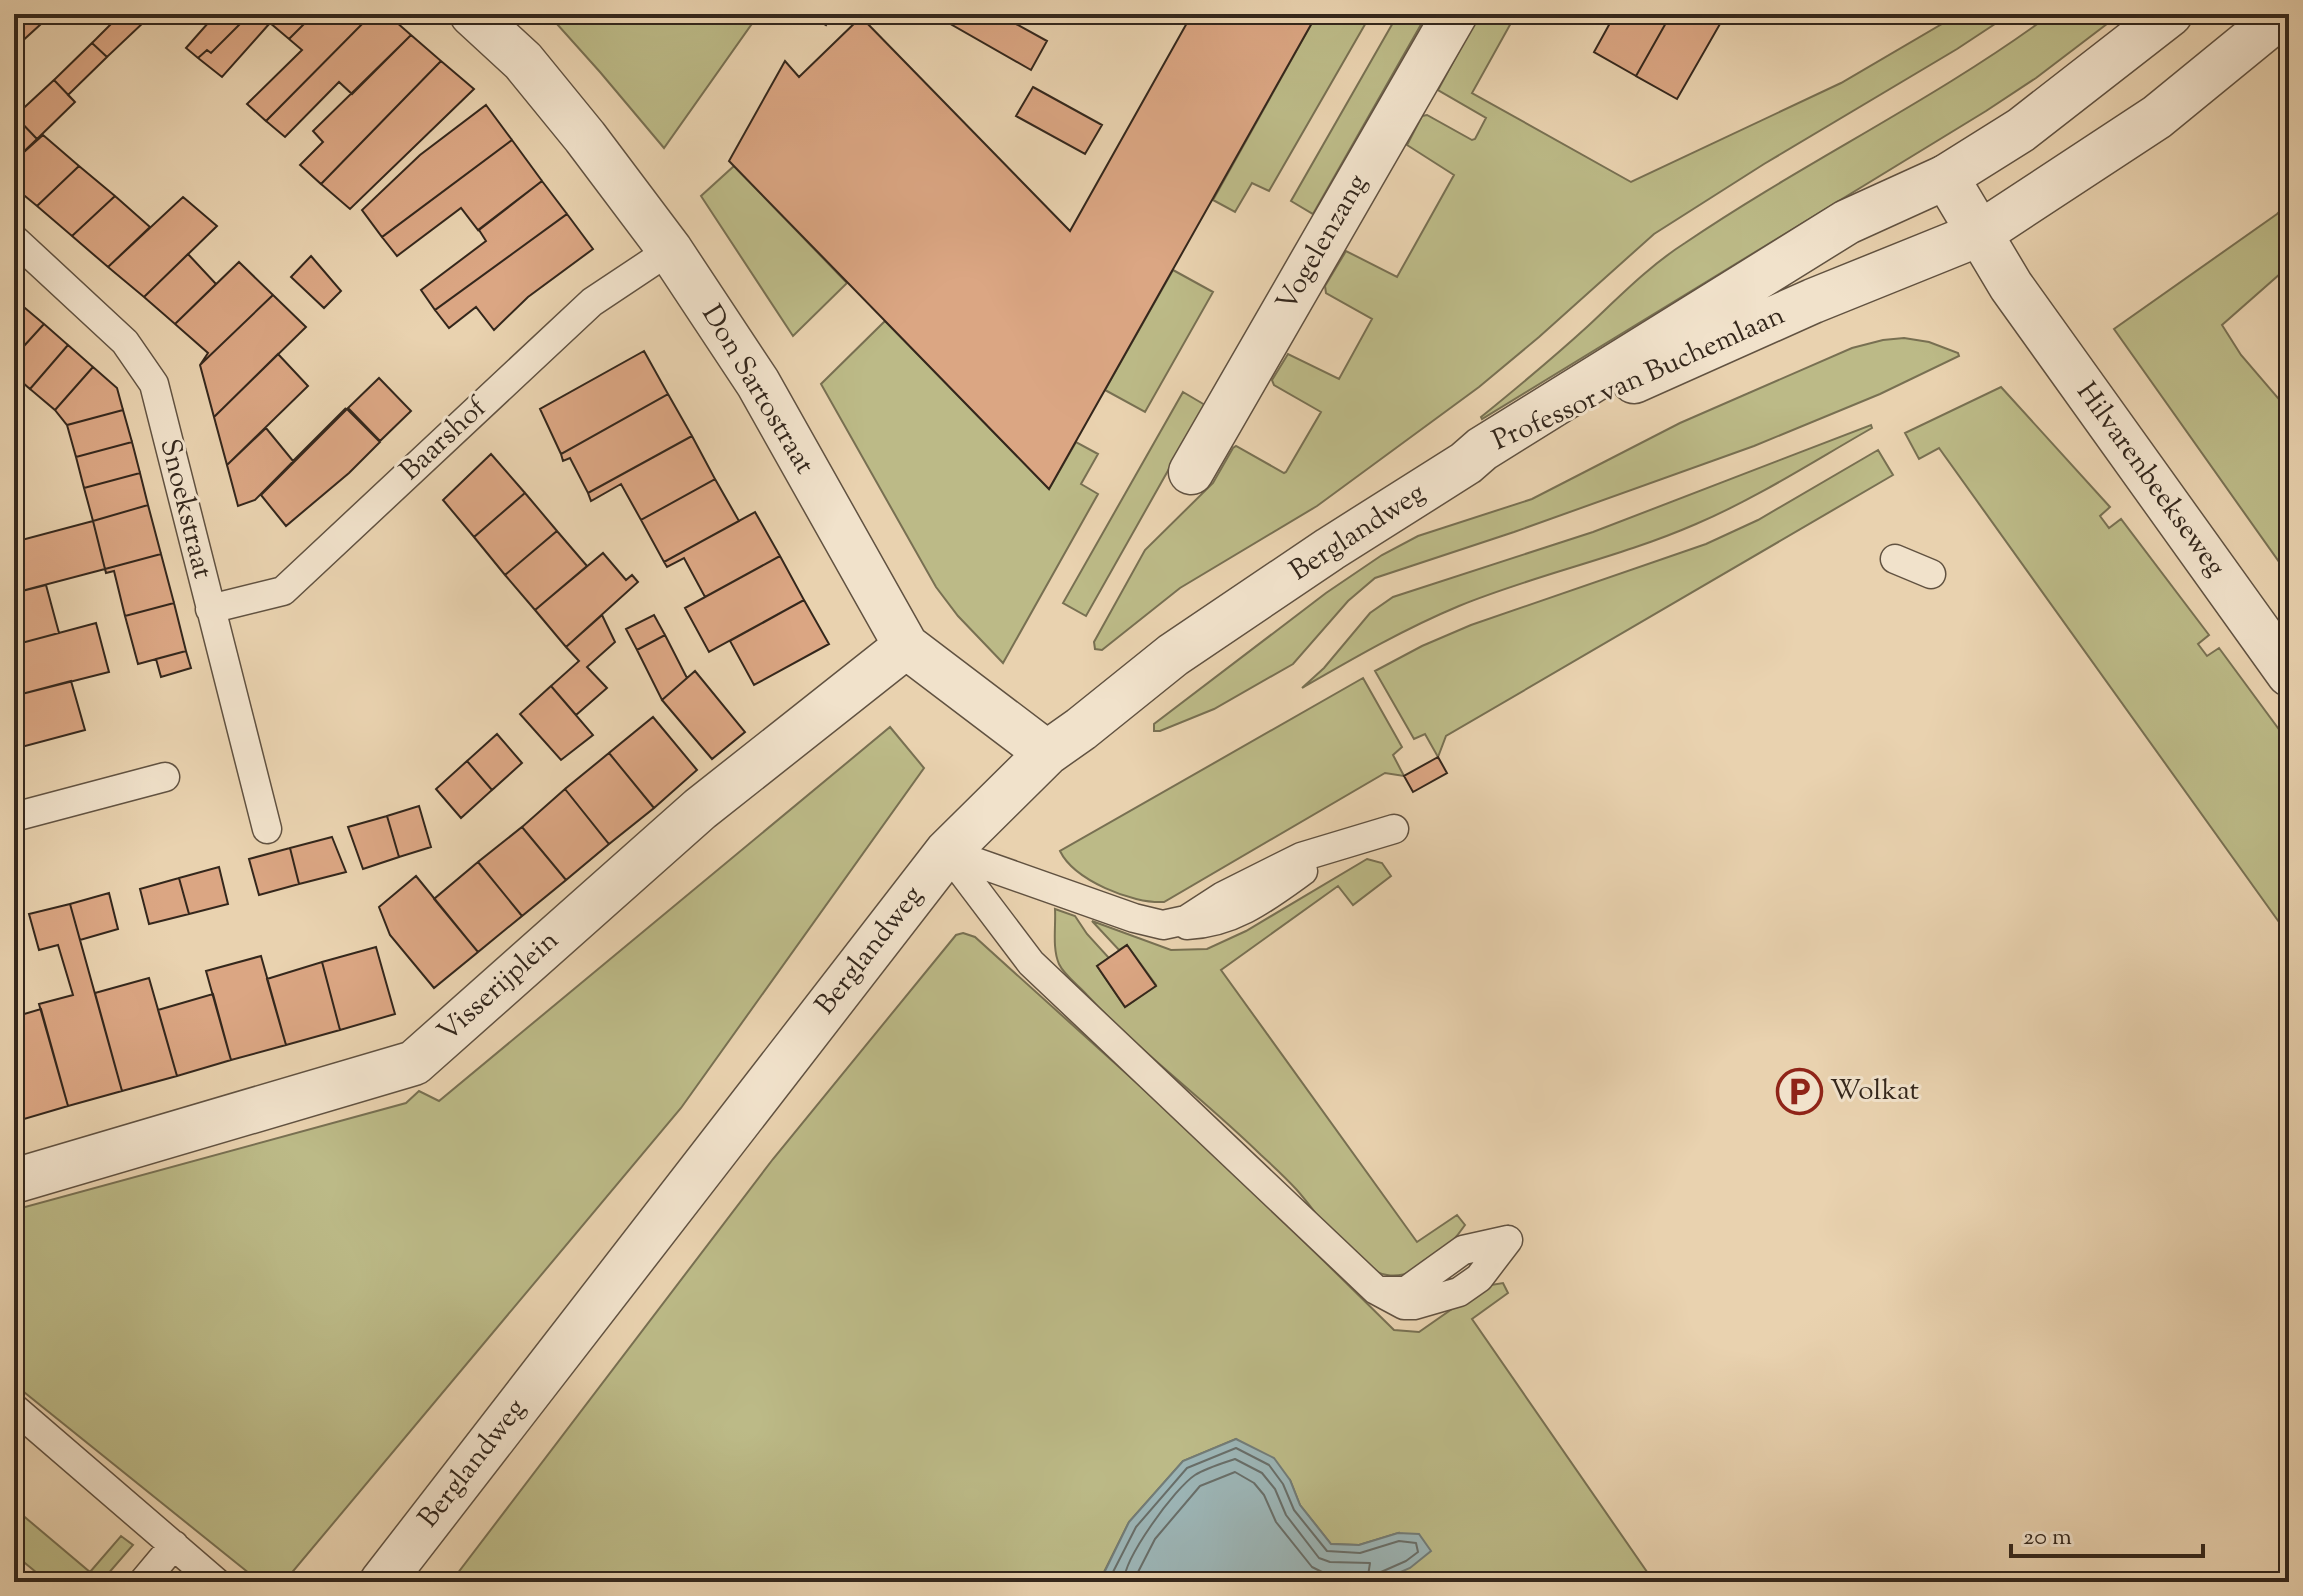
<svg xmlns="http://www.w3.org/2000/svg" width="2303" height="1596" font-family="'Sorts Mill Goudy',serif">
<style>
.green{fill:#bcba87;stroke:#787052;stroke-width:2}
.water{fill:#9cb5b6;stroke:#727c78;stroke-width:2}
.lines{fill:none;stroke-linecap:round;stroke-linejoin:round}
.shore{stroke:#686e69;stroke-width:2}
.building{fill:#dba683;stroke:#34271c;stroke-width:2}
.service-casing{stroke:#615241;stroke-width:31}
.minor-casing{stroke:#615241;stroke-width:47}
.tertiary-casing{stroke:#615241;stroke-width:47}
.service{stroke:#f1e2cb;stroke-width:28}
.minor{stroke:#f1e2cb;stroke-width:44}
.tertiary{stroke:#f1e2cb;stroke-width:44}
.labels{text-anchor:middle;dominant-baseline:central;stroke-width:6;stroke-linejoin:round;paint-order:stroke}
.street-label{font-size:28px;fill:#34271c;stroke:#f1e2cb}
.poi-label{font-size:28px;fill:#34271c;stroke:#f1e2cb;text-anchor:start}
</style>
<rect width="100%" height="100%" fill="#e9d2af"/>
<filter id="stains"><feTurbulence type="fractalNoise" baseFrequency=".0025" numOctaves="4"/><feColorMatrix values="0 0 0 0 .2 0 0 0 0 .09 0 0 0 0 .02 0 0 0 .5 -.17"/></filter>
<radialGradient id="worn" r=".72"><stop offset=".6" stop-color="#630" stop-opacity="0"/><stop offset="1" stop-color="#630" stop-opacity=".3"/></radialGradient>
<path class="green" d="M548 14H630L648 23 654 14H730L751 25 664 148 600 72Z
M1317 14H1371L1269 191 1252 183 1235 212 1213 200Z
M1398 14H1427L1313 214 1291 201Z
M1479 14H1516L1472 93 1631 182 1841 83 1959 14H2010L1957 49 1764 164 1654 234 1539 337 1479 387 1317 506 1180 588 1102 650 1095 649 1094 642 1145 550 1213 483 1233 448 1236 446 1284 473 1286 472 1321 412 1274 385 1272 380 1288 354 1339 379 1372 319 1326 293 1325 286 1346 251 1397 277 1454 175 1407 145 1422 116 1427 115 1472 140 1475 139 1486 118 1438 90Z
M2051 14H2120L2036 78 1986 111 1482 419 1481 417C1518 387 1553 358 1588 326 1619 297 1649 266 1685 243 1804 162 1935 100 2051 14Z
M734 166 847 283 793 336 701 196Z
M2289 202V266L2222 325 2241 355 2289 411V576L2114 329 2277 214Z
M1173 270 1213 292 1145 412 1105 390Z
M885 321 1049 489 1076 442 1098 454 1081 484 1098 494 1003 663 958 616 936 587 821 384Z
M1904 338 1929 342 1958 353 1959 356 1880 394 1754 446 1514 532 1375 578 1348 601 1293 664 1214 709 1160 731H1154V724L1326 593 1382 555 1418 536 1532 499 1680 423 1852 348 1883 340Z
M2001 387 2110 507 2100 516 2109 528 2121 519 2209 635 2198 644 2207 656 2219 648 2289 743V936L1939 448 1919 459 1905 433Z
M1183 392 1205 405 1086 616 1063 603Z
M1871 425 1872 428C1814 461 1757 498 1696 524 1618 558 1537 574 1459 606 1404 629 1354 658 1302 688L1324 668 1370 613 1393 597 1593 532Z
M1878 450 1893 475 1446 736 1438 757 1425 734 1414 739 1375 671 1422 646 1471 625 1706 544 1758 520Z
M1363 678 1402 747 1393 755 1404 776 1385 773 1164 902C1132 904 1074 880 1060 851Z
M890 727 924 768 681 1108 284 1582H260L14 1384V1210L406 1103 419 1091 439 1101Z
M1367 859 1382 863 1391 876 1353 905 1338 886 1221 970 1417 1242 1457 1215 1465 1225C1450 1247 1417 1280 1387 1275 1351 1269 1319 1214 1296 1189 1285 1177 1273 1166 1261 1155 1205 1100 1141 1053 1087 995 1079 986 1064 975 1059 964 1052 948 1056 926 1055 909L1075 916 1087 934 1109 958 1097 966 1125 1007 1156 985 1127 945 1119 950 1092 921 1171 950 1207 949 1246 931Z
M963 933 975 937 1210 1149 1394 1330 1419 1332 1485 1286 1503 1283 1508 1293 1472 1319 1654 1582H1378L1398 1533 1359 1545 1331 1544 1300 1505 1290 1480 1236 1439 1183 1461 1129 1522 1104 1572 1107 1582H451L773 1159 956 935Z
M14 1508 90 1572 121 1536 133 1545 101 1582H48L14 1554Z"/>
<path class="water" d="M1236 1439 1274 1458 1290 1480 1300 1505 1331 1544 1359 1545 1398 1533 1419 1534 1431 1551 1410 1568 1378 1582H1107L1104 1573 1129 1522 1183 1461Z"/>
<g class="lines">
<path class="shore" d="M1114 1582 1113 1572 1136 1527 1187 1468 1236 1448 1269 1465 1283 1484 1294 1510 1327 1551 1360 1553 1399 1541 1416 1543 1418 1552 1406 1561 1381 1572 1377 1582
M1124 1582C1123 1559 1175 1488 1195 1475 1206 1468 1223 1463 1235 1459L1262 1473 1275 1489 1286 1515 1319 1558 1330 1562 1370 1563 1367 1582
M1136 1582V1576L1155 1539 1200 1486 1235 1472 1254 1483 1264 1495 1276 1522 1312 1567 1326 1574 1352 1575 1355 1582"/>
</g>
<path class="building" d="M14 14H52L19 44 14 39Z
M121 14H138L145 21 107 57 92 43Z
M216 14H250L211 53 207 50 198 58 186 48Z
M250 14H314L289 39 270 23 222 77 198 58 207 50 211 53Z
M314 14H372L266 121 247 104 302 50 289 39Z
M372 14H387L411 35 352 94 339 82 285 137 266 121Z
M807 14H832L826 25Z
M933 14H998L1047 41 1031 70Z
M1192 14H1317L1049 489 729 161 785 61 799 77 861 17 1070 231Z
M1615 14H1671L1636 76 1594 52Z
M1671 14H1702L1720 24 1677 99 1636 76Z
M411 35 441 61 321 184 300 165 323 142 313 131Z
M92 43 107 57 68 95 75 102 54 80Z
M441 61 474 89 350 209 321 184Z
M54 80 75 102 37 139 15 116Z
M1033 87 1102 125 1085 154 1016 116Z
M486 105 512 140 382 237 362 210 420 155Z
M15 116 37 139 14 161V117Z
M43 135 79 166 37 206 14 187V161Z
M512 140 542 181 478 230 461 208 397 256 382 237Z
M79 166 115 196 72 236 37 206Z
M542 181 567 214 435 310 421 290 486 241 479 230Z
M115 196 150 227 108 267 72 236Z
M183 197 217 226 144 297 108 267Z
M567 214 593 249 528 297 494 330 476 307 449 328 435 310Z
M188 254 216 284 175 324 144 297Z
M311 256 341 291 324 308 291 277Z
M239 262 273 295 200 365 208 353 175 324Z
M273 295 306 327 214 417 200 365Z
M19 303 44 324 14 357V308Z
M44 324 68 345 30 389 14 375V357Z
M68 345 93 367 55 410 30 389Z
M644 351 668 394 561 454 540 409Z
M278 354 308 386 227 465 214 417Z
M93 367 117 388 123 410 67 425 55 410Z
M379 378 411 411 380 441 348 408Z
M668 394 692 436 588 493 570 458 563 461 561 454Z
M346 408 255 500 238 506 227 465 266 428 293 461Z
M347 409 380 442 349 473 286 526 261 495Z
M123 410 132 442 76 457 67 425Z
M692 436 715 479 641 520 621 484 591 501 588 493Z
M132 442 140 473 84 488 76 457Z
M491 454 525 493 474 537 443 500Z
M140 473 148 505 93 521 84 488Z
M715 479 739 521 664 562 641 520Z
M525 493 557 531 505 575 474 537Z
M148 505 161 554 105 569 93 521Z
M755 512 780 556 705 597 684 558 667 567 664 562Z
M93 521 105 569 14 593V542Z
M557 531 587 566 535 610 505 575Z
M603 553 626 580 632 575 638 582 566 647 535 610Z
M161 554 174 603 125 616 114 571 106 573 105 569Z
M780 556 804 600 709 652 685 608Z
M46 585 59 633 14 645V593Z
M804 600 829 644 754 685 730 641Z
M174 603 186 651 138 664 125 616Z
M602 615 615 642 587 667 607 688 576 715 551 686 579 661 566 647Z
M654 615 665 635 637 650 626 629Z
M96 623 109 672 14 696V645Z
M665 635 687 678 662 700 637 650Z
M186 651 191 668 161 677 156 659Z
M695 671 745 732 712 759 662 700Z
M71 681 85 730 14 749V696Z
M551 686 593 735 561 760 520 714Z
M653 717 697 770 654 808 609 753Z
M497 734 522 763 492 790 467 761Z
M609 753 654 808 609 844 565 789Z
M1438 757 1447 773 1413 792 1404 776Z
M467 761 492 790 461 818 436 789Z
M565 789 609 844 566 880 522 827Z
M419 806 431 847 399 857 387 816Z
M387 816 399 857 363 869 348 827Z
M522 827 566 880 522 916 478 862Z
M332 837 346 872 299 884 290 848Z
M290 848 299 884 259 895 249 859Z
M478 862 522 916 478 952 434 899Z
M219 867 228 904 189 914 179 878Z
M416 876 478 952 434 988 390 935 379 907Z
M179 878 189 914 149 924 140 889Z
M109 893 118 929 80 940 70 904Z
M70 904 122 1091 68 1106 39 1004 73 995 58 945 39 950 29 914Z
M1127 945 1156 986 1125 1007 1097 966Z
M376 947 395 1014 340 1030 322 962Z
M261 956 286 1045 231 1060 206 971Z
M322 962 340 1030 286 1045 267 979Z
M149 978 177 1076 122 1091 95 993Z
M213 994 231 1060 177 1076 158 1010Z
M41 1009 68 1106 14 1122V1017Z"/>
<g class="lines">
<defs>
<path id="service" d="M14 239 125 342 154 384 267 829
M1895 559 1931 574
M210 609 283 591 592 302 670 250
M14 817 165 777
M947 852 1031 963 1376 1290 1404 1305H1414L1459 1292 1479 1278 1508 1240
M947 852 1134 918 1163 925 1186 920 1223 896 1301 857 1394 829
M1187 925C1234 923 1267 897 1303 871
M1383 1291H1406L1463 1250 1508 1240
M14 1408 216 1582
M143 1582 174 1545"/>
<path id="minor" d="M472 14 523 61 585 137 670 250 758 383 906 646 1047 753
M1634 381 1813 301 1979 234
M1191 472 1455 14
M14 1181 414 1063 700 809 906 646
M382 1582 947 852 1047 753 1081 729 1173 655 1330 549 1466 463 1482 449 1847 222 1946 177"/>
<path id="tertiary" d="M2170 14 2021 130 1946 177 2011 286 2289 674
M1979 234 2157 117 2283 14"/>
</defs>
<use href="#service" class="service-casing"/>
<use href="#minor" class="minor-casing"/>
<use href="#tertiary" class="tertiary-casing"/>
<use href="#service" class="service"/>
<use href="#minor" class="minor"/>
<use href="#tertiary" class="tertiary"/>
</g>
<defs>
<symbol id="parking-ring" viewBox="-11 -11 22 22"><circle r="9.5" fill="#f1e2cb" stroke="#8f2418" stroke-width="1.5"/><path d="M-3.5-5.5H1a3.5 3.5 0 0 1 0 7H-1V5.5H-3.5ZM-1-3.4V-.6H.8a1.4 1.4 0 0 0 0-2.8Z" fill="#8f2418"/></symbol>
</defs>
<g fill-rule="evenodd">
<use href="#parking-ring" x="1774" y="1066" width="51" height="51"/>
</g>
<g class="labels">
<g class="street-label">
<text transform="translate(1323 243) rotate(-60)">Vogelenzang</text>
<text transform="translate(1639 379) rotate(-24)">Professor van Buchemlaan</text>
<text transform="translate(757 390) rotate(59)">Don Sartostraat</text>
<text transform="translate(444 440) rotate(-43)">Baarshof</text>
<text transform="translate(2150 480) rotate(54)">Hilvarenbeekseweg</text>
<text transform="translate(185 509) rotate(76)">Snoekstraat</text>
<text transform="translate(1358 533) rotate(-33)">Berglandweg</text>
<text transform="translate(870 951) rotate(-52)">Berglandweg</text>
<text transform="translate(499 987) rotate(-42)">Visserijplein</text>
<text transform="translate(473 1464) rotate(-52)">Berglandweg</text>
</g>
<g class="poi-label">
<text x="1830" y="1092">Wolkat</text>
</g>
</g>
<rect width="2303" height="1596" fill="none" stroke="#e9d2af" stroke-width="48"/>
<rect x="16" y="16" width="2271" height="1564" fill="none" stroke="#34271c" stroke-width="4"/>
<rect x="24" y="24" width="2255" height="1548" fill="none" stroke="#34271c" stroke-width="2"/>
<path d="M2011 1544v12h192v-12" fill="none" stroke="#34271c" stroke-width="4"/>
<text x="2023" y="1544" font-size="24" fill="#34271c" stroke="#f1e2cb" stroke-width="6" paint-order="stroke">20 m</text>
<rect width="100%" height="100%" filter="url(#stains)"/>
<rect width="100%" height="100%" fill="url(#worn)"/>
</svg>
